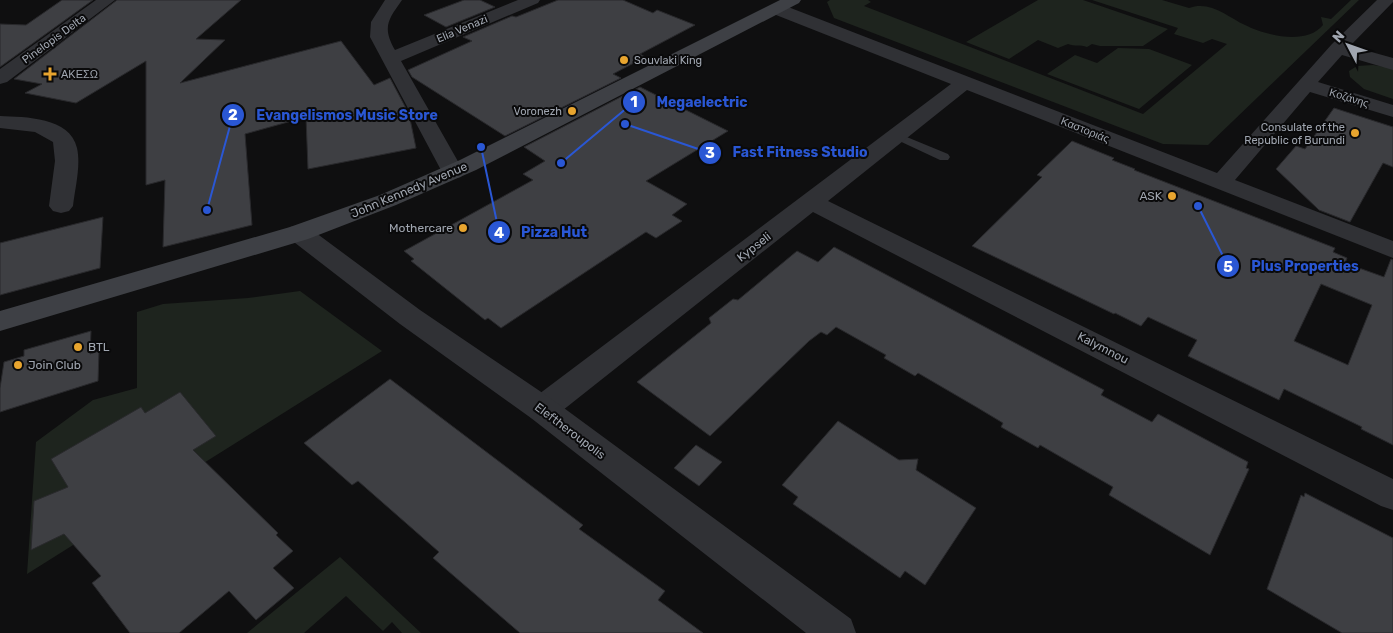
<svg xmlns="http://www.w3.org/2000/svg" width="1393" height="633" font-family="Rubik,sans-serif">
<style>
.green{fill:#1e241e}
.building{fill:#3e3f43;stroke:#29292c;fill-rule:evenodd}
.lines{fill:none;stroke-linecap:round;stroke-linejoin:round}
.service{fill:#303135;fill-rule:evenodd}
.minor{fill:#303135;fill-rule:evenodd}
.tertiary{fill:#303135;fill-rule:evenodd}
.secondary{fill:#3e4045;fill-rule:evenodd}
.poi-dot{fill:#e8a52f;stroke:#0a0a0b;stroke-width:2}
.labels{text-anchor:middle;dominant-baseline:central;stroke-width:4;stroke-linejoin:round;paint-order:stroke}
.far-street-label{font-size:11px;fill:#a0a6b0;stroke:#0a0a0b}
.far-poi-label{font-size:11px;fill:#a0a6b0;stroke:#0a0a0b;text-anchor:start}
.street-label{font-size:12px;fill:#a0a6b0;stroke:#0a0a0b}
.poi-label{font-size:12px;fill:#a0a6b0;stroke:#0a0a0b;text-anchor:end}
.leader{fill:none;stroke:#2a57d4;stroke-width:2}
.callout-dot{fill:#2a57d4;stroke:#0a0a0b;stroke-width:2}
.mark-label{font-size:15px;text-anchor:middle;font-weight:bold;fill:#fff}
.callout-label{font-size:14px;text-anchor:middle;font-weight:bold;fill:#2a57d4;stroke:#0a0a0b;stroke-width:4;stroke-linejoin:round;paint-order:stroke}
</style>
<rect width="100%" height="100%" fill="#0f0f10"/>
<path class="green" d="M830 0H868L871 2 864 6 1143 114 1227 44 1212 39 1203 43 1174 34 1178 28 1092 0H1162L1189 8C1210 0 1228 17 1245 25 1265 35 1306 46 1323 25L1321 17 1331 19 1351 0H1359L1208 145 1163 144 834 18 827 2Z
M1038 0H1083L1168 29 1143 46H1100L1092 44 1087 47C1080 44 1075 47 1068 44L1058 48 1038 40 1009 59 966 42Z
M1118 48 1149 49 1192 65 1139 109 1047 74 1075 55 1097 63Z
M1373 65 1393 68V99L1364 89 1350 77 1349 71 1357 66Z
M300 291 382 351 27 574 36 442 93 400 137 388V312L163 304 248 298Z
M340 557 421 633H402L392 622 383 631 346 596 304 633H247Z"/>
<path class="building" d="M62 0H93L0 67V24L26 25Z
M117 0H241L196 39 225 40 180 83 341 41 374 85 390 78 409 114 416 148 308 169 306 117 245 134 252 225 163 247 165 180 146 185V61L76 103 25 93 42 84 14 79Z
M464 0H480L495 7 446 27 424 15Z
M558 0H623L653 13 657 10 695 25 640 54 645 57 613 74 621 78 505 136 412 77 408 70 472 41 463 37 512 16 516 17Z
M640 87 728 131 646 181 687 204 672 215 682 221 656 238 646 232 501 328 488 318 485 320 411 261 414 259 404 251 533 180 523 174 545 161 524 147Z
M1334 108 1393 127V167L1383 163 1350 222 1319 210 1276 169 1296 146 1305 149Z
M1072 141 1114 158 1112 160 1135 169 1134 170 1335 248 1333 252 1347 258 1345 263 1384 277 1391 259 1393 260V445L1361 429 1362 427 1284 389 1279 400 1188 356 1197 340 1148 317 1141 326 1115 313 1114 314 972 246 1042 177 1037 175ZM1321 284 1372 305 1348 365 1294 341Z
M103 217 100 268 0 295V243Z
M834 247 1104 390 1101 395 1152 422 1158 414 1248 462 1246 468 1249 469 1210 555 1109 495 1113 487 1040 445 1038 448 1001 427 1003 423 978 408 918 373 915 376 884 358 886 355 836 327 827 335 821 332 809 341 710 436 637 382 711 323 709 318 733 299 738 300 797 251 818 262Z
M91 331 90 354 99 351 98 381 0 412V388L4 362 24 356V350Z
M390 379 583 525 579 529 665 591 658 600 703 633H520L433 558 439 552 358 481 352 485 304 443Z
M180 392 216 436 193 450 278 533 276 535 293 551 273 568 294 588 256 620 229 591 179 633H130L92 583 101 576 64 534 31 550 34 501 68 487 51 459 141 407 145 413Z
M838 421 899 460 918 459 916 470 976 508 925 585 905 571 900 578 793 504 798 497 782 485Z
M696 445 722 462 699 486 674 468Z
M1305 493 1393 538V633H1342L1267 589 1301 495 1304 497Z"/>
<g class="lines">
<path class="service" d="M897 133 948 154 950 157 948 160H940L893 138 891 136Z"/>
<path class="minor" d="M96 0H115L7 82 0 84V69Z
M385 0H402C388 20 382 27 395 50L518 0H540L538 3 401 61 464 172 461 177 453 179 445 177 442 172 370 37 371 22Z
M1377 0H1393V2L1350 46 1393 58V70L1342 55 1318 82 1393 105V117L1310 92 1235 180 1393 241V258L967 90 828 201 1393 479V510L1381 506 813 212 553 418 542 421 531 418 527 409 531 400 951 84 771 13 769 9 771 5H783L1217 173 1332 44Z
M0 116C25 117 70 117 77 148 81 166 75 188 73 206L69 211 61 213 53 211 49 206 55 161 53 142 35 132 0 128Z"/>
<path class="tertiary" d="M299 225 308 227 420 310 553 400 851 619 856 633H806L531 418 400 324 290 239 287 233 290 227Z"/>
<path class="secondary" d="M780 0H801L799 3 476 170 396 205 308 239 0 331V311L290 227 380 195 460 160Z"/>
</g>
<g class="poi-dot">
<circle cx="624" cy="60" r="5"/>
<path d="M47.5 66.5h5v5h5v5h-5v5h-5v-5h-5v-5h5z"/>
<circle cx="572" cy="111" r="5"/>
<circle cx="1355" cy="133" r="5"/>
<circle cx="1172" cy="196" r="5"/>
<circle cx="463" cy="228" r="5"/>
<circle cx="78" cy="347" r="5"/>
<circle cx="18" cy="365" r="5"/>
</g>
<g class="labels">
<g class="far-street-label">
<text transform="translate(462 29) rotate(-23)">Elia Venazi</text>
<text transform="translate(54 39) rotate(-36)">Pinelopis Delta</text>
<text transform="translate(1349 98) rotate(17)">Κοζάνης</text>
<text transform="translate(1085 130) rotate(22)">Καστοριάς</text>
</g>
<g class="far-poi-label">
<text x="634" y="60">Souvlaki King</text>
<text x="61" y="74">ΑΚΕΣΩ</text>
<text x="562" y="111" text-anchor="end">Voronezh</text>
<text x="1345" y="127" text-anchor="end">Consulate of the<tspan x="1345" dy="13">Republic of Burundi</tspan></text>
</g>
<g class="street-label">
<text transform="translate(409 190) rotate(-23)">John Kennedy Avenue</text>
<text transform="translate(754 247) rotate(-38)">Kypseli</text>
<text transform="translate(1103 348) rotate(27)">Kalymnou</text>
<text transform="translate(570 431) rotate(37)">Eleftheroupolis</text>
</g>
<g class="poi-label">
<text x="1162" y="196">ASK</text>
<text x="453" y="228">Mothercare</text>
<text x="88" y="347" text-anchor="start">BTL</text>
<text x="28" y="365" text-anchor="start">Join Club</text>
</g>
</g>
<path class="leader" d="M561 163L634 102M207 210L233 115M625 124L710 153M481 147L499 232M1198 206L1228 266"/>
<g class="callout-dot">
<circle cx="561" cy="163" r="5"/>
<circle cx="207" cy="210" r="5"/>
<circle cx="625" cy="124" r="5"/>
<circle cx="481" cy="147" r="5"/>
<circle cx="1198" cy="206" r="5"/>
<circle cx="634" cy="102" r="12"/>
<circle cx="233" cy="115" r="12"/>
<circle cx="710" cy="153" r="12"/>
<circle cx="499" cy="232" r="12"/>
<circle cx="1228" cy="266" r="12"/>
</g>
<g class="mark-label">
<text x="634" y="107">1</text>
<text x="233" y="120">2</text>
<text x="710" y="158">3</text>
<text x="499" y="238">4</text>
<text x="1228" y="272">5</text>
</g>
<g class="callout-label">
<text x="702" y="107">Megaelectric</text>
<text x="347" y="120">Evangelismos Music Store</text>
<text x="800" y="157">Fast Fitness Studio</text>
<text x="554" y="237">Pizza Hut</text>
<text x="1305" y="271">Plus Properties</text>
</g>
<g transform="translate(1348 45) rotate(311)" stroke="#0a0a0b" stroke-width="4" paint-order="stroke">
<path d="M0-4L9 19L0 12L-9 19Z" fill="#a0a6b0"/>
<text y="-8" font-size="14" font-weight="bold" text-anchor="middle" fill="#a0a6b0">N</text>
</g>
</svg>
